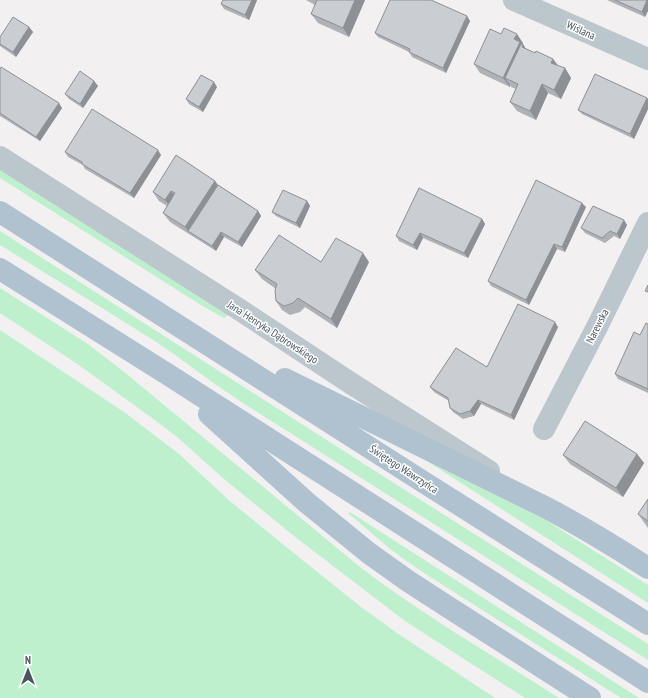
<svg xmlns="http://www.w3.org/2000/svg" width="648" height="698" font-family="'PT Sans Narrow',sans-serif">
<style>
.green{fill:#bff0ce}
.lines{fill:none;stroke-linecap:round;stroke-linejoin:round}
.minor{stroke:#bcc6cd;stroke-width:22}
.major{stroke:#b0c2cf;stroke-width:22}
.wall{fill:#aeb1b5}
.shaded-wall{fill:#8d9094}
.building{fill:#caced3;stroke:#8d9094}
.labels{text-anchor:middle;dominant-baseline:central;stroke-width:3;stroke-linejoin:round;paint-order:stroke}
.street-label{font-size:11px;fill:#48555e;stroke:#fff}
</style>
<rect width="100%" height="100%" fill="#f2f0f0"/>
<path class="green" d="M0 167 231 312 224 318 204 307 0 178Z
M0 231 397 485 648 644V660L240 401C212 383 186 362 158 343 106 310 53 278 0 245Z
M0 288 88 344 123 371 360 567C423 615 492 655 559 698H525L405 621 294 536 224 479 176 436 152 418 76 363 0 313Z
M0 330 124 412 179 454 231 502 290 550 361 607 397 633 495 698H0Z
M419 456 525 507 648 585V603Z
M350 512 639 698H621L427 575 405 560 389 548 348 513Z"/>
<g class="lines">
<path class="minor" d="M514 0 648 59
M0 157 237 308 352 384 489 471
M544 429 598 325 648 223"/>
<path class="major" d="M0 212 425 483 648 624
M0 269 164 372 648 682
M285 379 545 507C581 526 614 546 648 568
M209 414 306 502 370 554 408 581 445 605 590 698"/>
</g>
<path class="wall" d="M257 0 249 20 224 9 221 4Z
M306 0H365L349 37 318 23 311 14 315 5Z
M607 0H648L645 17Z
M467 16 470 21 446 73 412 57 409 52 378 37 375 33Z
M29 27 33 32 16 57 0 46V37Z
M523 43 522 44 526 49 535 53 553 59 558 66 565 68 571 78 561 99 548 93 536 120 517 111 510 102 516 89 511 87 510 85V87L480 73 474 64Z
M0 69 62 108 40 141 0 116Z
M94 81 98 86 83 108 69 99 65 94Z
M217 87 203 112 189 104 186 99Z
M647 98 648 99V109L634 139 582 114 578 110Z
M65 152 161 155 134 198 85 169 83 165 68 157Z
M215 181 218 185 258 211 261 216 242 247 224 237 216 251 170 222 163 213 167 206 159 201 153 192Z
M307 201 310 206 300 228 276 216 272 212Z
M586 207 565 252 557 249 529 305 491 286 488 281Z
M482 219 485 224 468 258 423 238 417 250 399 241 396 236Z
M624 220 627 225 620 239 614 236 605 243 585 233 581 228Z
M321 262H369L337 328 305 307 300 312 290 315 282 310 276 301V289L262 279 255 270Z
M648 324V393L618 379 615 374Z
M558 327 514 420 481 404 474 416 463 419 453 412 450 408 449 401 434 392 430 387 487 367Z
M637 454 644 463 623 497 570 464 563 455Z
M648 499V528L638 514Z"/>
<path class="shaded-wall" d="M252 0H257L249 20 245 15Z
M355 0H365L349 37 343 28Z
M647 0H648V11L645 17 642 12Z
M467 16 470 21 446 73 443 68Z
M29 27 33 32 16 57 13 52Z
M517 34 523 43 522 45 523 44 529 54 505 78 510 85V87L503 78 514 39Z
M553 59 560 68 551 63Z
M565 68 571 78 561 99 554 90Z
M94 81 98 86 83 108 80 104Z
M214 82 217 87 203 112 199 107Z
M542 84 548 93 536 120 530 111Z
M647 98 648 99V109L634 139 630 134Z
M59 103 62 108 40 141 36 137Z
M158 150 161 155 134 198 130 193Z
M215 181 221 190 188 231 185 227Z
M171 191 178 200 172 209 165 200Z
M307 201 310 206 300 228 296 223Z
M582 203 586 207 565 252 562 247Z
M258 211 261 216 242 247 238 242Z
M482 219 485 224 468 258 464 253Z
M624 220 627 225 620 239 617 234Z
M221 232 224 237 216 251 212 246Z
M420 233 423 238 417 250 413 245Z
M554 244 557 249 529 305 526 300Z
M363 253 369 262 337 328 331 319Z
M555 322 558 327 514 420 511 415Z
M478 400 481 404 474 416 470 411Z
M637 454 644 463 623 497 616 488Z"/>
<path class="building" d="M223 0H252L245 15 221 4Z
M317 0H355L343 28 311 14Z
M390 0H431L467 16 443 68 409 52 410 49 375 33Z
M615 0H647L642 12Z
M13 17 29 27 13 52 0 44V37Z
M504 28 517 34 514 39 520 42 503 78 474 64 490 29 501 34Z
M521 44H523L522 47 535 53 536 51 553 59 551 63 565 68 554 90 542 84 530 111 510 102 518 84 505 78Z
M1 67 59 103 36 137 0 113V69Z
M80 71 94 81 80 104 65 94Z
M595 74 647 98 630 134 578 110Z
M201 75 214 82 199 107 186 99Z
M92 109 158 150 130 193 82 164V162L65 152Z
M176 155 215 181 185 227 163 213 175 193 171 191 165 200 153 192Z
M536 180 582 203 562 247 554 244 526 300 488 281Z
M218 185 258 211 238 242 221 232 212 246 188 231Z
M419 188 482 219 464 253 420 233 413 245 396 236Z
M283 190 307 201 296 223 272 212Z
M593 206 624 220 617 234 610 231 602 238 581 228Z
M279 235 321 262 336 238 363 253 331 319 298 298 293 303 284 306 276 301 275 290 277 284 255 270Z
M648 285V292L645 291Z
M518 304 555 322 511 415 478 400 470 411 460 414 450 408 448 398 430 387 456 348 487 367Z
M646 323 648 324V389L615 374 634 332 640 335Z
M585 421 637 454 616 488 563 455Z
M648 499V521L638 514Z"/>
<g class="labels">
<g class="street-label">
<text transform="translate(581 30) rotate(24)">Wiślana</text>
<text transform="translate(597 326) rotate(-63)">Narewska</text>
<text transform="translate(273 332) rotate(33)">Jana Henryka Dąbrowskiego</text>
<text transform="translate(404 469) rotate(33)">Świętego Wawrzyńca</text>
</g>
</g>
<g transform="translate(28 670)" stroke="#ffffff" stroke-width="3" paint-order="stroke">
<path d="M0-3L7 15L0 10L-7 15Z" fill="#48555e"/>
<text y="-6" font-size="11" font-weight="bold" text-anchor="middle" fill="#48555e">N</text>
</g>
</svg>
